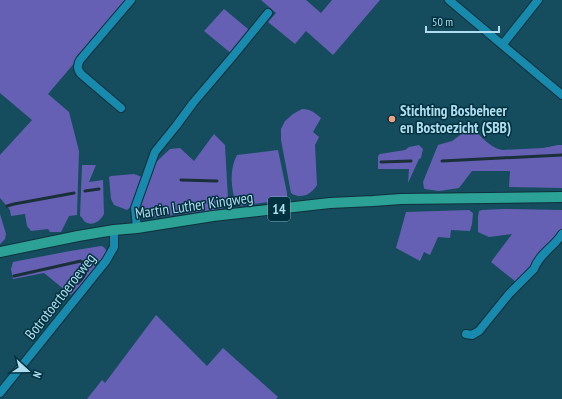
<svg xmlns="http://www.w3.org/2000/svg" width="562" height="399" font-family="'PT Sans Narrow',sans-serif">
<style>
.green{fill:#6660b4}
.lines{fill:none;stroke-linecap:round;stroke-linejoin:round}
.stream{stroke:#1a3038;stroke-width:3}
.street-casing{stroke:#10303b;stroke-width:10}
.primary-casing{stroke:#10303b;stroke-width:12}
.street{stroke:#188aad;stroke-width:8}
.primary{stroke:#2ca195;stroke-width:10}
.poi-dot{fill:#f1a17d;stroke:#02313f;stroke-width:1.5}
.labels{text-anchor:middle;dominant-baseline:central;stroke-width:3;stroke-linejoin:round;paint-order:stroke}
.shield{fill:#02313f;stroke:#7ba9ba;stroke-width:1}
.shield-label{font-size:14px;font-weight:bold;fill:#afdcee}
.poi-label{font-size:15px;font-weight:bold;fill:#afdcee;stroke:#02313f;text-anchor:start}
.street-label{font-size:15px;fill:#afdcee;stroke:#02313f}
</style>
<rect width="100%" height="100%" fill="#154c5e"/>
<path class="green" d="M0 0H128L48 94 69 112 79 151 77 215 69 216 61 232H50L48 229 31 231 27 226 25 214 11 216 10 210 0 198V155L32 120 0 93Z
M261 0H306L321 13 332 0H380L333 55 306 31 295 44 268 22 276 13Z
M224 9 248 29 249 32 232 54 204 31Z
M302 109C311 109 315 113 321 118L313 132 319 137 315 145 317 185C312 194 301 200 291 193L281 140V129L285 121 293 114Z
M469 123C478 133 488 147 502 150L543 148 558 145H562V188L509 187 510 171H472L459 188 439 191 425 189 424 188 423 182 438 145 452 141 459 136Z
M214 134 225 145 228 199 226 206 221 209 150 218 143 215 140 212 138 205 153 165 170 149 180 148 194 161Z
M419 145 423 149 421 158 419 159 408 183 409 169H378V156L380 154 405 150 409 147Z
M278 150 287 193V198L284 200 246 205 239 206 236 204C231 188 229 170 237 155Z
M82 165H96L89 182 103 180 104 214C100 222 91 227 84 221 83 219 82 217 80 216Z
M134 174 142 177 141 182 133 205 127 210 114 205 111 199 109 177 111 176Z
M504 209 562 210V231L532 268 516 282 491 262 512 234 489 237 478 232V217L479 211 482 210Z
M469 210 473 213 472 224 470 231 451 230 450 238 438 237 430 255 424 252 420 261 396 248 406 212Z
M0 214 6 234 5 239 0 244Z
M101 246C104 247 107 249 106 253 104 263 79 287 71 295L44 273 13 279 11 269 13 262 70 251Z
M156 315 207 366 223 348 278 397 276 399H87L102 380 105 383Z"/>
<g class="lines">
<path class="stream" d="M442 161 562 155
M381 162 411 161
M181 180 217 181
M85 191 99 189
M7 206 14 204 74 193
M14 276 81 261C90 269 85 276 78 283"/>
<defs>
<path id="street" d="M449 0 562 95
M503 44 538 0
M121 108 81 74C77 69 77 65 80 60L131 0
M137 228 135 208 155 152 176 126 193 103 233 56 268 13
M466 334 472 335 479 331 509 294 534 269C539 254 554 247 562 234
M0 393 106 261 114 247V230"/>
<path id="primary" d="M0 252 78 236 114 230 137 228 213 216 330 203 373 201 401 199 562 197"/>
</defs>
<use href="#street" class="street-casing"/>
<use href="#primary" class="primary-casing"/>
<use href="#street" class="street"/>
<use href="#primary" class="primary"/>
</g>
<circle class="poi-dot" cx="392" cy="119" r="4"/>
<g class="labels">
<rect class="shield" x="268" y="197" width="22" height="24" rx="3"/>
<g class="shield-label">
<text x="279" y="209">14</text>
</g>
<g class="poi-label">
<text x="400" y="110">Stichting Bosbeheer<tspan x="400" dy="17">en Bostoezicht (SBB)</tspan></text>
</g>
<g class="street-label">
<text transform="translate(194 205) rotate(-8)">Martin Luther Kingweg</text>
<text transform="translate(60 296) rotate(-52)">Botrotoertoeroeweg</text>
</g>
</g>
<g transform="translate(28 371) rotate(111)" stroke="#02313f" stroke-width="3" paint-order="stroke">
<path d="M0-3L7 15L0 10L-7 15Z" fill="#afdcee"/>
<text y="-6" font-size="11" font-weight="bold" text-anchor="middle" fill="#afdcee">N</text>
</g>
<path d="M426 26v6h73v-6" fill="none" stroke="#afdcee" stroke-width="2"/>
<text x="432" y="26" font-size="12" fill="#afdcee" stroke="#02313f" stroke-width="3" paint-order="stroke">50 m</text>
</svg>
